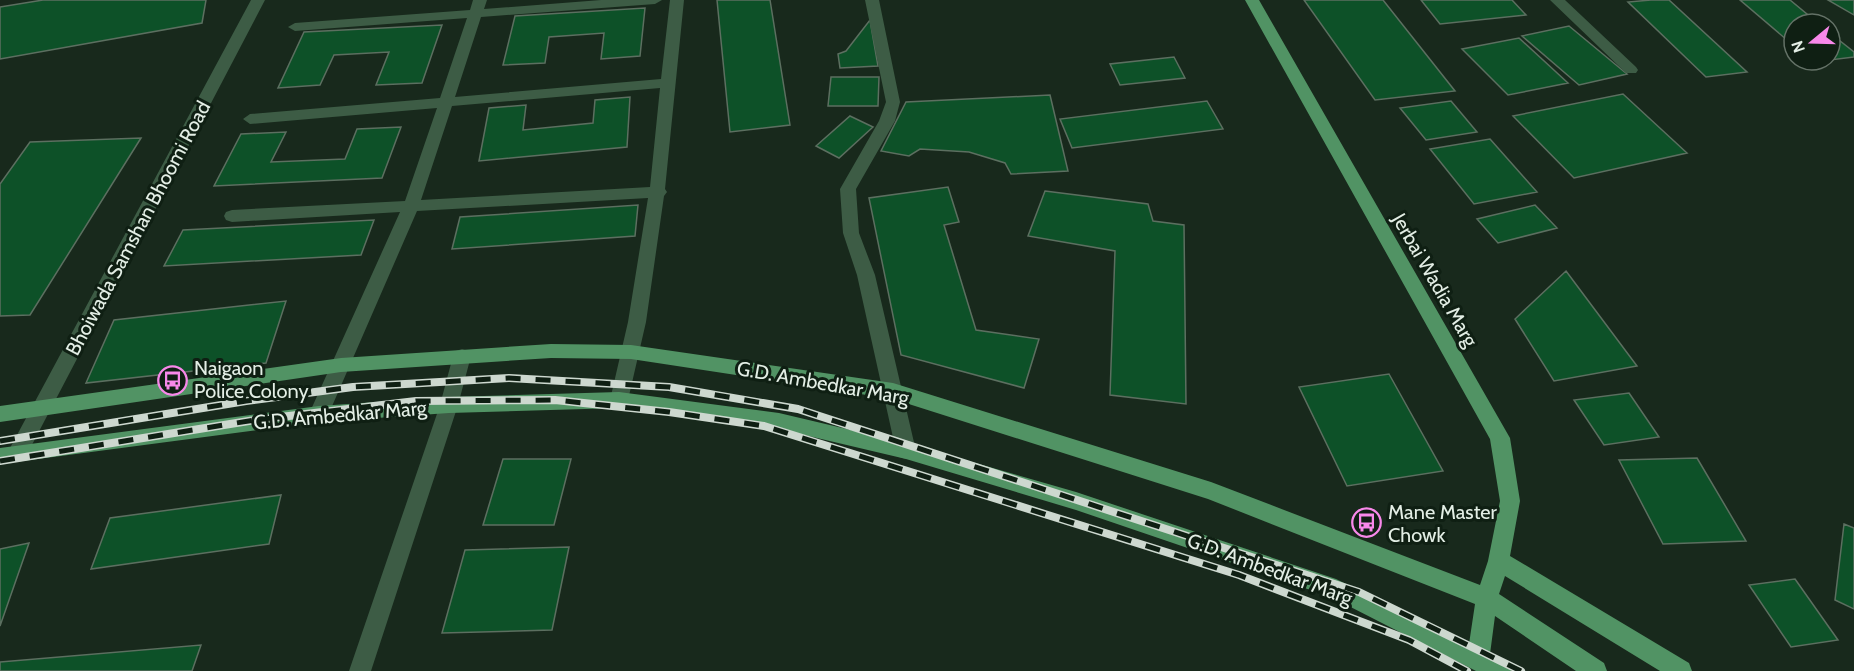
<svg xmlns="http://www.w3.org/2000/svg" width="1854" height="671" font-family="Cabin,sans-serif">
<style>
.building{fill:#0d5128;stroke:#5c6f60;stroke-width:1.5}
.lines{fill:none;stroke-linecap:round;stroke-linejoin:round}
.minor{fill:#3d5c45;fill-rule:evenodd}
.major{fill:#519364;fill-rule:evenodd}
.rail-casing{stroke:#cdd8cf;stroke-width:8}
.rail{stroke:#0f1f13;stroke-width:5;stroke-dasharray:15;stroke-linecap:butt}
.labels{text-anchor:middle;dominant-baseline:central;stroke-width:6;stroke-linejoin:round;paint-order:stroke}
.street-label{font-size:20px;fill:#e3eee5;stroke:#0f1f13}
.poi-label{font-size:20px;fill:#e3eee5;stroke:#0f1f13;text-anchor:start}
</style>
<rect width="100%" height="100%" fill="#18291c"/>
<path class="building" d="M43 0H206L202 23 0 59V7Z
M717 0H770L790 125 730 132Z
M1304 0H1383L1455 91 1375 100Z
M1421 0H1512L1526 15 1440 24Z
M1651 0H1669L1747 72 1706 77 1628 2Z
M1740 0H1790L1819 24H1794V46Z
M1828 0H1854V15Z
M645 8 640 56 601 59 604 33 549 37 545 63 503 65 515 16Z
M870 20 878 66 840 68 838 54 846 51Z
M442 25 422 83 376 85 389 52 334 55 320 85 278 88 304 32Z
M1569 26 1627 74 1579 85 1522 36Z
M1830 33 1854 52V57L1830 60Z
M1519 38 1568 83 1508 95 1462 49Z
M1174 57 1185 78 1120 85 1110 64Z
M831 77H879L878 106H828Z
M1623 94 1687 153 1574 178 1513 116Z
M1050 95 1068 171 1011 174 1005 163 969 152 920 149 909 156 881 151 906 102Z
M630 97 627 147 479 161 489 108 526 105 523 130 593 123 595 100Z
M1207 101 1223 129 1072 148 1060 119Z
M1451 101 1477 132 1426 140 1400 108Z
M850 116 873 127 839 158 816 146Z
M401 127 382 178 214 186 241 134 286 132 271 162 345 159 357 129Z
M141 138 30 315 0 316V184L30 142Z
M1490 139 1537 192 1474 204 1430 149Z
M948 187 959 222 944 225 976 330 1039 339 1024 388 901 355 869 198Z
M1045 191 1148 204 1153 221 1184 225 1186 404 1110 395 1115 251 1028 236Z
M638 205 635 236 452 249 460 217Z
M1535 205 1557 228 1498 243 1477 219Z
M374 220 361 255 164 266 183 230Z
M1566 271 1637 366 1554 381 1515 319Z
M286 301 266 363 86 383 114 320Z
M1389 374 1443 471 1347 486 1299 387Z
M1629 393 1659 437 1604 445 1574 400Z
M1697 458 1746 541 1663 544 1619 460Z
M503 459H571L554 525H483Z
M281 495 269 544 91 569 110 518Z
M1844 524 1854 528V609L1835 600Z
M29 543 0 626V549Z
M569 547 552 630 442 633 465 550Z
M1795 579 1838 640 1791 647 1749 585Z
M201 645 192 671H0V662Z"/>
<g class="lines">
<path class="minor" d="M251 0H265L24 460 17 462 10 460 7 454 10 448Z
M473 0H487L484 9 601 0H662L655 4 481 17 455 97 661 79 670 0H684L665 189 667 192 664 196 646 322 628 400 626 406 619 408 612 406 610 400 628 322 648 198 417 211 326 420 319 422 312 420 309 414 400 212 232 222 226 220 224 216 226 212 232 210 405 201 437 108 250 124 243 119 250 114 440 98 467 18 295 31 288 27 295 23 470 10ZM660 88 650 187 421 200 452 106Z
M865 0H879L900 102 895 121 856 189 859 233 875 275 916 451 913 457 906 459 899 457 896 451 857 275 843 233 840 189 879 121 886 102Z
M1550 0H1565L1636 67 1638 70 1636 73H1626Z
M462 349 468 351 471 356 458 405 371 671H349L440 405 453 356 456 351Z"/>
<path class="major" d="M1245 0H1259L1510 438 1520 501 1510 556 1689 663 1692 671H1660L1505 576 1499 594 1604 663 1607 671H1576L1495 616 1490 654 1508 663 1511 671H1476L1331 597 1076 510 906 459 779 429 619 408 449 413 319 422 0 464V448L319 406 449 397 619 392 779 413 906 443 1076 492 1336 579 1469 644 1475 604 1208 499 893 399 631 359 551 358 341 372 0 422V406L341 358 551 344 631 345 893 383 1211 482 1480 585 1488 561 1500 501 1490 439Z"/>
<defs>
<path id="rail" d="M0 441 246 401 353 387 509 378 669 387 798 409 1359 592 1521 671
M0 461 255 420 416 401 555 400 669 412 764 426 1239 575 1409 640 1467 671"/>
</defs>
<use href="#rail" class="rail-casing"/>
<use href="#rail" class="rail"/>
</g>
<defs>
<symbol id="bus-ring" viewBox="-11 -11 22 22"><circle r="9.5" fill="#0f1f13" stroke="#f888ea" stroke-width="1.5"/><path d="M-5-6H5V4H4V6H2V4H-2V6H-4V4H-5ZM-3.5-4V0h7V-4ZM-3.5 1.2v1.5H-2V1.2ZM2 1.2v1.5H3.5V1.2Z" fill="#f888ea"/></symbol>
</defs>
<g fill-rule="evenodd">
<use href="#bus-ring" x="156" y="364" width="33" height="33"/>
<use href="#bus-ring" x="1350" y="506" width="33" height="33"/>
</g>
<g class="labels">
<g class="street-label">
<text transform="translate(138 228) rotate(-62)">Bhoiwada Samshan Bhoomi Road</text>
<text transform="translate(1435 280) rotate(60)">Jerbai Wadia Marg</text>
<text transform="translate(823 383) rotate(10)">G.D. Ambedkar Marg</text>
<text transform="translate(340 415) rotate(-5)">G.D. Ambedkar Marg</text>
<text transform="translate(1270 569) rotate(20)">G.D. Ambedkar Marg</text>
</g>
<g class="poi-label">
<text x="194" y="368">Naigaon<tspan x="194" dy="23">Police Colony</tspan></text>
<text x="1388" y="512">Mane Master<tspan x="1388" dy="23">Chowk</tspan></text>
</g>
</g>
<g transform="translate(1812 42) rotate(251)"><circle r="28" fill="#0f1f13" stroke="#647267" stroke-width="1.5"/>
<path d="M0-4.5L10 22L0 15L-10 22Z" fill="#f888ea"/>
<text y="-9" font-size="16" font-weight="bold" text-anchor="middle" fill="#e3eee5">N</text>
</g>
</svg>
